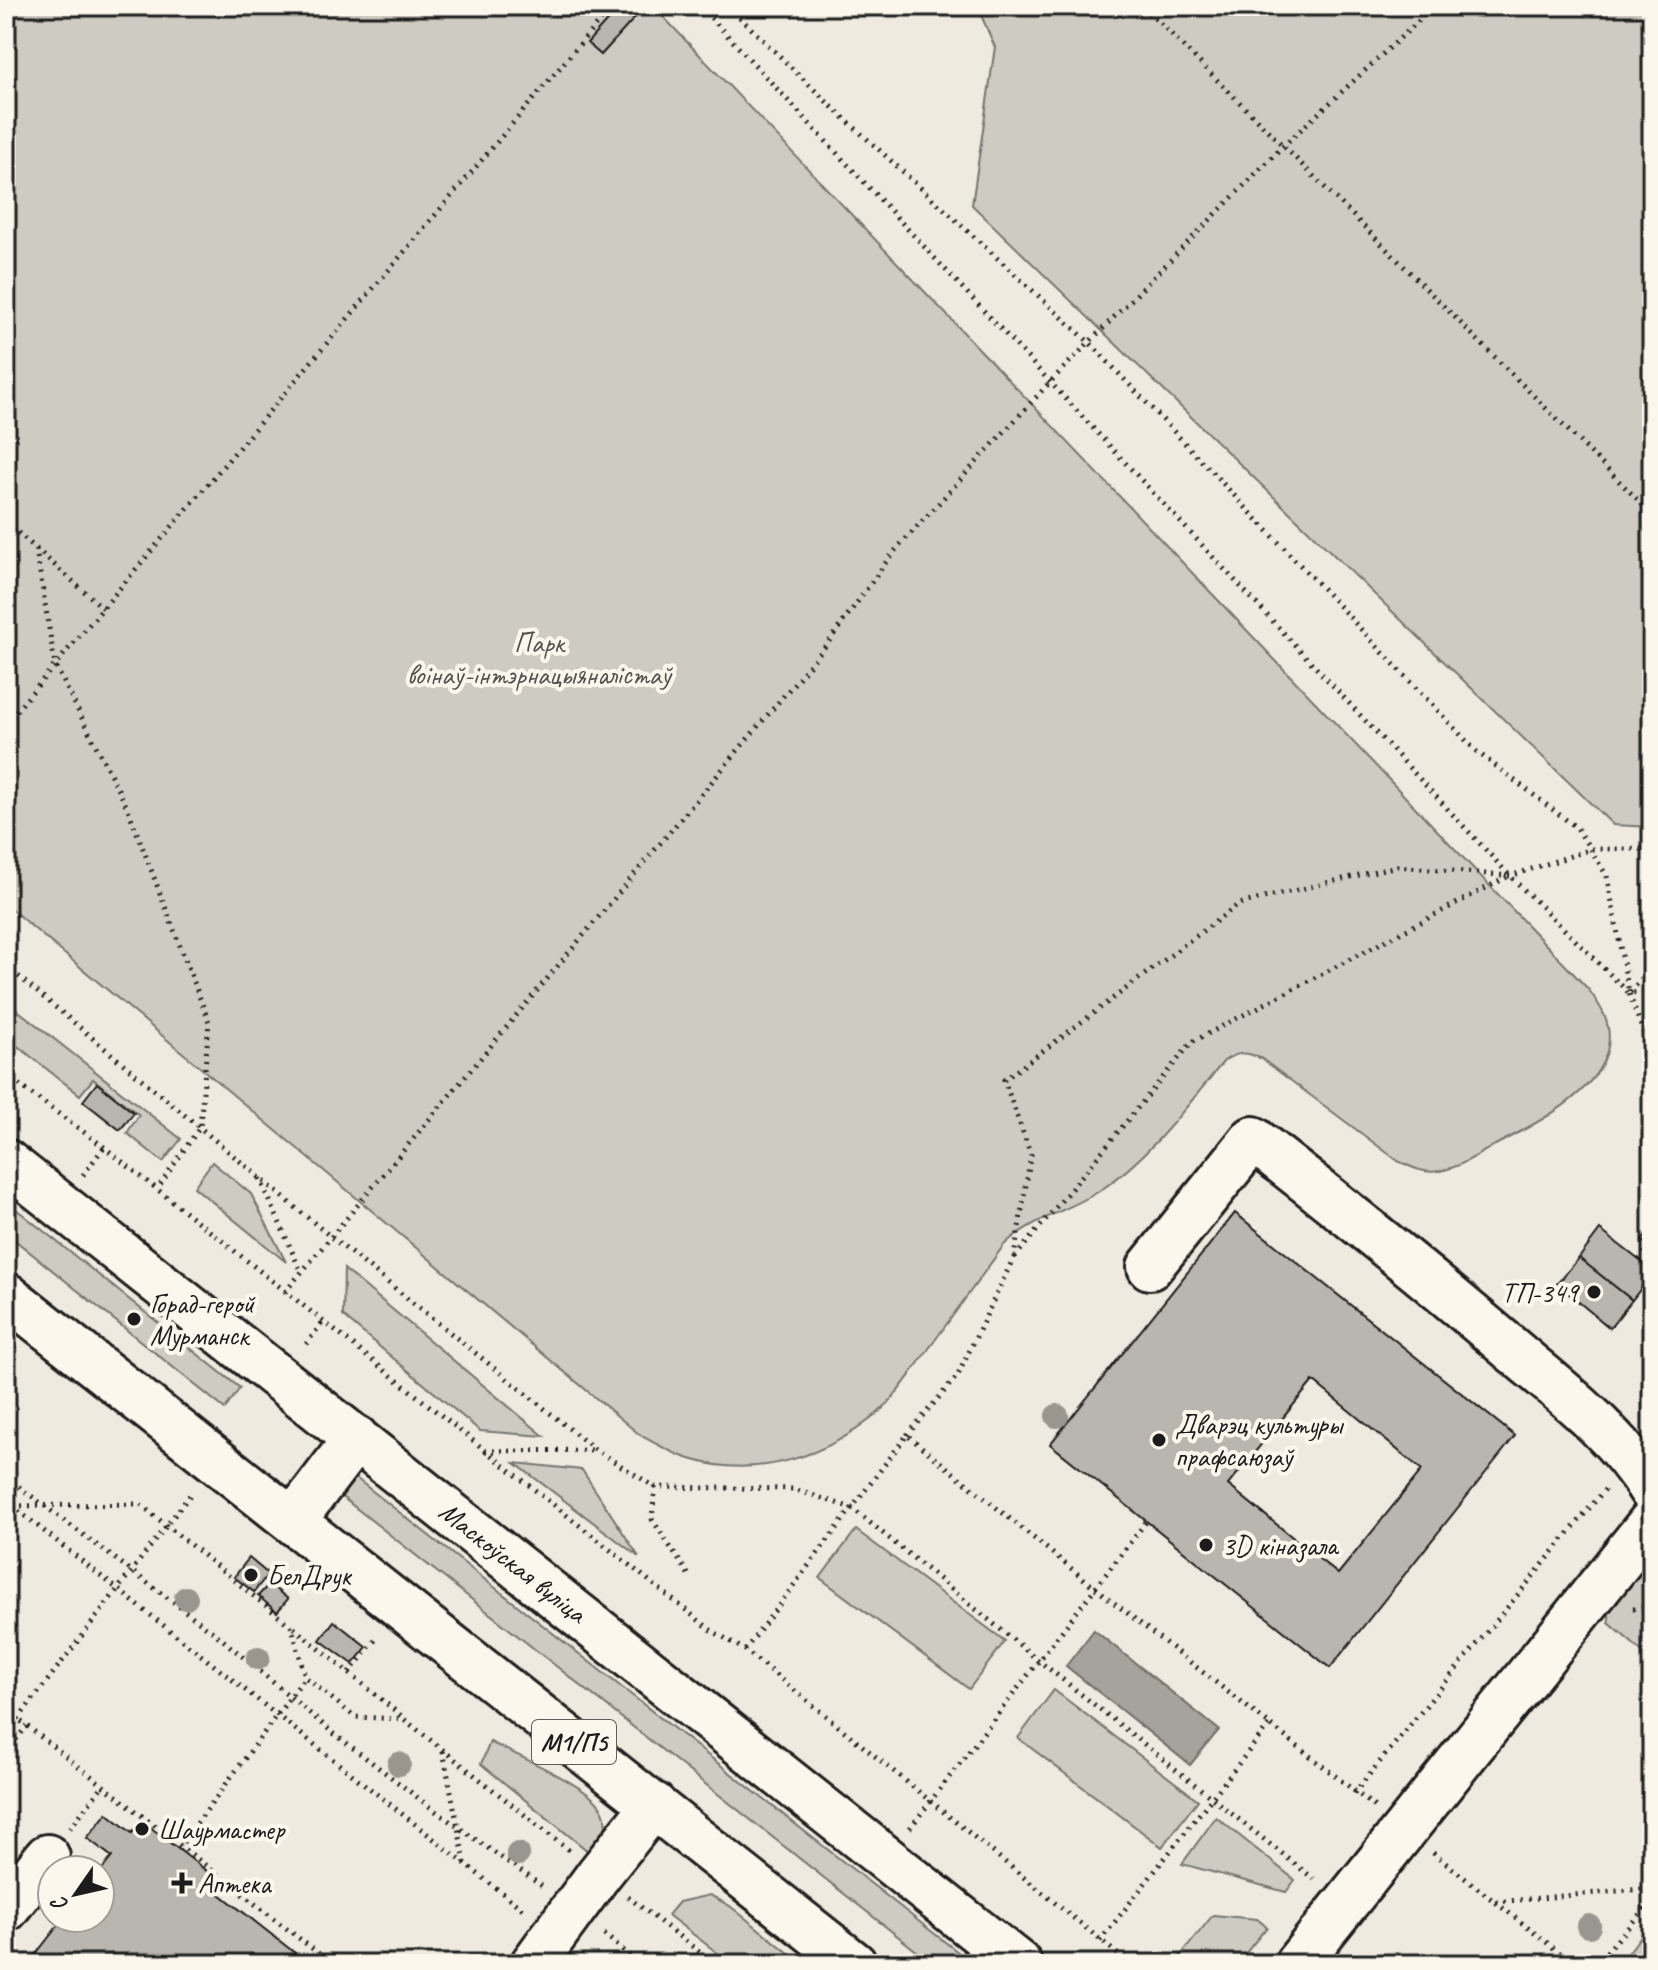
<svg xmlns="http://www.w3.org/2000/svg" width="1658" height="1970" font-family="Caveat,sans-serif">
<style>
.green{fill:#ceccc2;stroke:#75746f;stroke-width:2}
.water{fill:#a6a39d;stroke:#6f6d69;stroke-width:2}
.building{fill:#b9b6af;stroke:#1c1c1c;stroke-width:2;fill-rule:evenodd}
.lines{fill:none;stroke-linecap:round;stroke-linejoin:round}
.minor-casing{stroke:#1c1c1c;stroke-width:50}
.highway-casing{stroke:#1c1c1c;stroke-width:50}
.path{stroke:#1c1c1c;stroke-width:5;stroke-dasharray:2 6;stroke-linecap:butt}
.minor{stroke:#fbf7ec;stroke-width:44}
.highway{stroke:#fbf7ec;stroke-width:44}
.tree{fill:#98968f}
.poi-dot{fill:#1c1c1c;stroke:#fbf7ec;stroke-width:3}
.labels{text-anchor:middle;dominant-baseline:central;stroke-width:8;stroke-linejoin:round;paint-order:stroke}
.shield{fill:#fbf7ec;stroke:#5f5e5a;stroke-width:2}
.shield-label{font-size:26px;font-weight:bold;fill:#1c1c1c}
.park-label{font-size:28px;fill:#51514e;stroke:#fbf7ec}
.poi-label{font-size:28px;fill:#1c1c1c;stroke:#fbf7ec;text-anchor:start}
.street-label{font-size:28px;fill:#1c1c1c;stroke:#fbf7ec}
</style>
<rect width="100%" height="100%" fill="#eeeadf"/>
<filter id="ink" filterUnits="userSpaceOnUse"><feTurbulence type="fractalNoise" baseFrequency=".0125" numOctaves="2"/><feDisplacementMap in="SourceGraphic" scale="16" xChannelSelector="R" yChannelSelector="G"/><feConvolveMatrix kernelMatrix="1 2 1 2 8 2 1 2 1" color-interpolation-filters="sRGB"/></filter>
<g filter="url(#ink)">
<path class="green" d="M6 6H653L1589 990C1602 1008 1612 1024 1608 1047 1599 1094 1533 1125 1495 1145 1477 1155 1459 1168 1439 1171 1424 1174 1411 1167 1398 1161L1262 1059C1247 1052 1238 1051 1224 1061 1186 1107 1151 1156 1101 1190 1069 1211 1032 1218 1004 1245 978 1281 951 1318 925 1354 911 1373 897 1396 879 1412 828 1456 757 1480 690 1459 673 1454 656 1444 640 1435L6 905Z
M977 6H1652V827L1613 825 972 205 995 47Z
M6 1001 181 1139 163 1162 127 1133 139 1115 93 1079 80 1095 6 1037Z
M212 1162 251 1194 286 1262 194 1187Z
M6 1201 240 1388 225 1409 6 1233Z
M344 1269 544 1436 480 1431 343 1316Z
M515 1463 582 1470 639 1557Z
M352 1475 973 1964H933L337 1493Z
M856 1530 1005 1641 969 1689 820 1578Z
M1652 1547V1660L1609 1623V1598Z
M1054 1690 1198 1800 1162 1847 1018 1738Z
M490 1742C514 1754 592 1787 602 1809 610 1824 604 1843 594 1856L481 1764Z
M1216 1817 1295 1880 1286 1892 1182 1864Z
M710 1895 730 1906 790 1954 782 1964H732L668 1915 679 1902Z
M1213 1915 1257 1919 1267 1927 1237 1964H1182L1177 1960Z
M1652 1921V1964H1620Z"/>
<path class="water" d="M1094 1630 1219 1730 1190 1765 1066 1666Z"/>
<path class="building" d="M620 6H636L641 11 601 55 587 43Z
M97 1083 134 1113 120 1130 83 1101Z
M1235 1213 1515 1436 1330 1668 1050 1444ZM1313 1381 1422 1470 1338 1574 1228 1485Z
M1652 1228V1248L1642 1241Z
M1600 1230 1652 1270V1274L1632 1300 1579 1258Z
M1579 1258 1632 1300 1610 1328 1557 1284Z
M249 1558 268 1574 254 1592 234 1577Z
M269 1584 288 1599 277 1612 258 1596Z
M334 1621 367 1647 353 1664 320 1640Z
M107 1813 132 1833 142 1821 226 1886 220 1894 309 1964H28L64 1918H100V1872L112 1857 87 1838Z"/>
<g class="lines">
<defs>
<path id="minor" d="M1150 1267 1253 1139C1340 1207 1426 1276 1510 1348 1560 1391 1617 1433 1652 1491
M6 1909 47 1857
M533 1964 599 1874 654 1805
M1297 1964 1652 1521"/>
<path id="highway" d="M6 1162 1019 1964
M6 1295 854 1964
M293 1521 356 1438"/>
</defs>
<use href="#minor" class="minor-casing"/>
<use href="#highway" class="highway-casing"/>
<path class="path" d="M700 6 1510 876 1629 993 1652 992
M728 6 829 104 1090 343 1476 751 1577 828 1607 876 1629 993 1652 1057
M1143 6 1652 514
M6 522 103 608
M36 549 55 665 128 809 209 1022 200 1127 157 1189
M6 723 612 6
M6 966 331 1237 596 1450 655 1487 793 1489 852 1508 1038 1660 1314 1879
M1630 992 1652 967
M6 1075 104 1147 711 1630 745 1650 1130 1964
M83 1175 104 1147
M260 1178 301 1272
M1015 1257 1192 1042 1507 877
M1639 1260 1652 1244
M285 1292 827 644 892 554 1051 381 1283 146 1435 6
M306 1344 323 1322
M907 1435 958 1375 1014 1257 1031 1155 1004 1080 1239 904 1397 866 1510 876 1592 849H1652
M485 1451 595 1450
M6 1477 217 1635 332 1732 434 1810 542 1886
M655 1487 652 1519 690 1577
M6 1501 525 1911
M13 1506 140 1504 292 1627 305 1677 355 1717 404 1719 570 1851
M1633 1609 1652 1606
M294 1628 404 1718
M745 1650 907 1435 1094 1587 1375 1807
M349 1673 377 1638
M6 1719H18L27 1726 332 1964
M18 1719 193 1491
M443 1751 465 1863
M6 1752 27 1726
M1354 1793 1606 1488
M70 1828 104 1784
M910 1828 1146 1522
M178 1849 305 1677
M1433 1853 1574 1964
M628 1897 715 1964
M1496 1902 1652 1888
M604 1934 639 1964
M1100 1941 1269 1725
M1596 1964 1652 1900"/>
<use href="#minor" class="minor"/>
<use href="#highway" class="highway"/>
</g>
<g class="tree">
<circle cx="1057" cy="1416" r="12"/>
<circle cx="186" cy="1598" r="12"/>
<circle cx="258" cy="1658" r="12"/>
<circle cx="399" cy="1764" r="12"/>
<circle cx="518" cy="1854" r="12"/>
<circle cx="1589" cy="1926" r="12"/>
</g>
</g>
<g class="poi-dot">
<circle cx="1594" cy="1292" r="8"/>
<circle cx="134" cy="1319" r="8"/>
<circle cx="1159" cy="1440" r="8"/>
<circle cx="1206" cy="1545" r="8"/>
<circle cx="251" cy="1575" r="8"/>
<circle cx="142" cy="1829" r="8"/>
<path d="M178 1871h8v8h8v8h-8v8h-8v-8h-8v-8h8z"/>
</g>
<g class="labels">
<rect class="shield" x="532" y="1720" width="84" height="44" rx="6"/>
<g class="shield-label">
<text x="574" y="1742">М1/П5</text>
</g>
<g class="park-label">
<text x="539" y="642">Парк<tspan x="539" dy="32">воінаў-інтэрнацыяналістаў</tspan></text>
</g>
<g class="poi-label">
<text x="1578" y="1292" text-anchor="end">ТП-349</text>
<text x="150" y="1303">Горад-герой<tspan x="150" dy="32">Мурманск</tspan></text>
<text x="1175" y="1424">Дварэц культуры<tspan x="1175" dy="32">прафсаюзаў</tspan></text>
<text x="1222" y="1545">3D кіназала</text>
<text x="267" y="1575">БелДрук</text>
<text x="158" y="1829">Шаурмастер</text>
<text x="198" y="1883">Аптека</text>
</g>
<g class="street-label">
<text transform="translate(513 1562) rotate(38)">Маскоўская вуліца</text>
</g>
</g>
<rect width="1658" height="1970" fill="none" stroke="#fbf7ec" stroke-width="32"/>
<rect x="16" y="16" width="1626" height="1938" fill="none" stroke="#1c1c1c" stroke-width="3" filter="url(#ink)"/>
<g transform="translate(76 1894) rotate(236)"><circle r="38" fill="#fbf7ec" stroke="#a29f99" stroke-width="2"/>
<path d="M0-6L14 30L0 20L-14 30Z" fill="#1c1c1c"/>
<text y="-12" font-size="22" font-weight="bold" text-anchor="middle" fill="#1c1c1c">С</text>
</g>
</svg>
